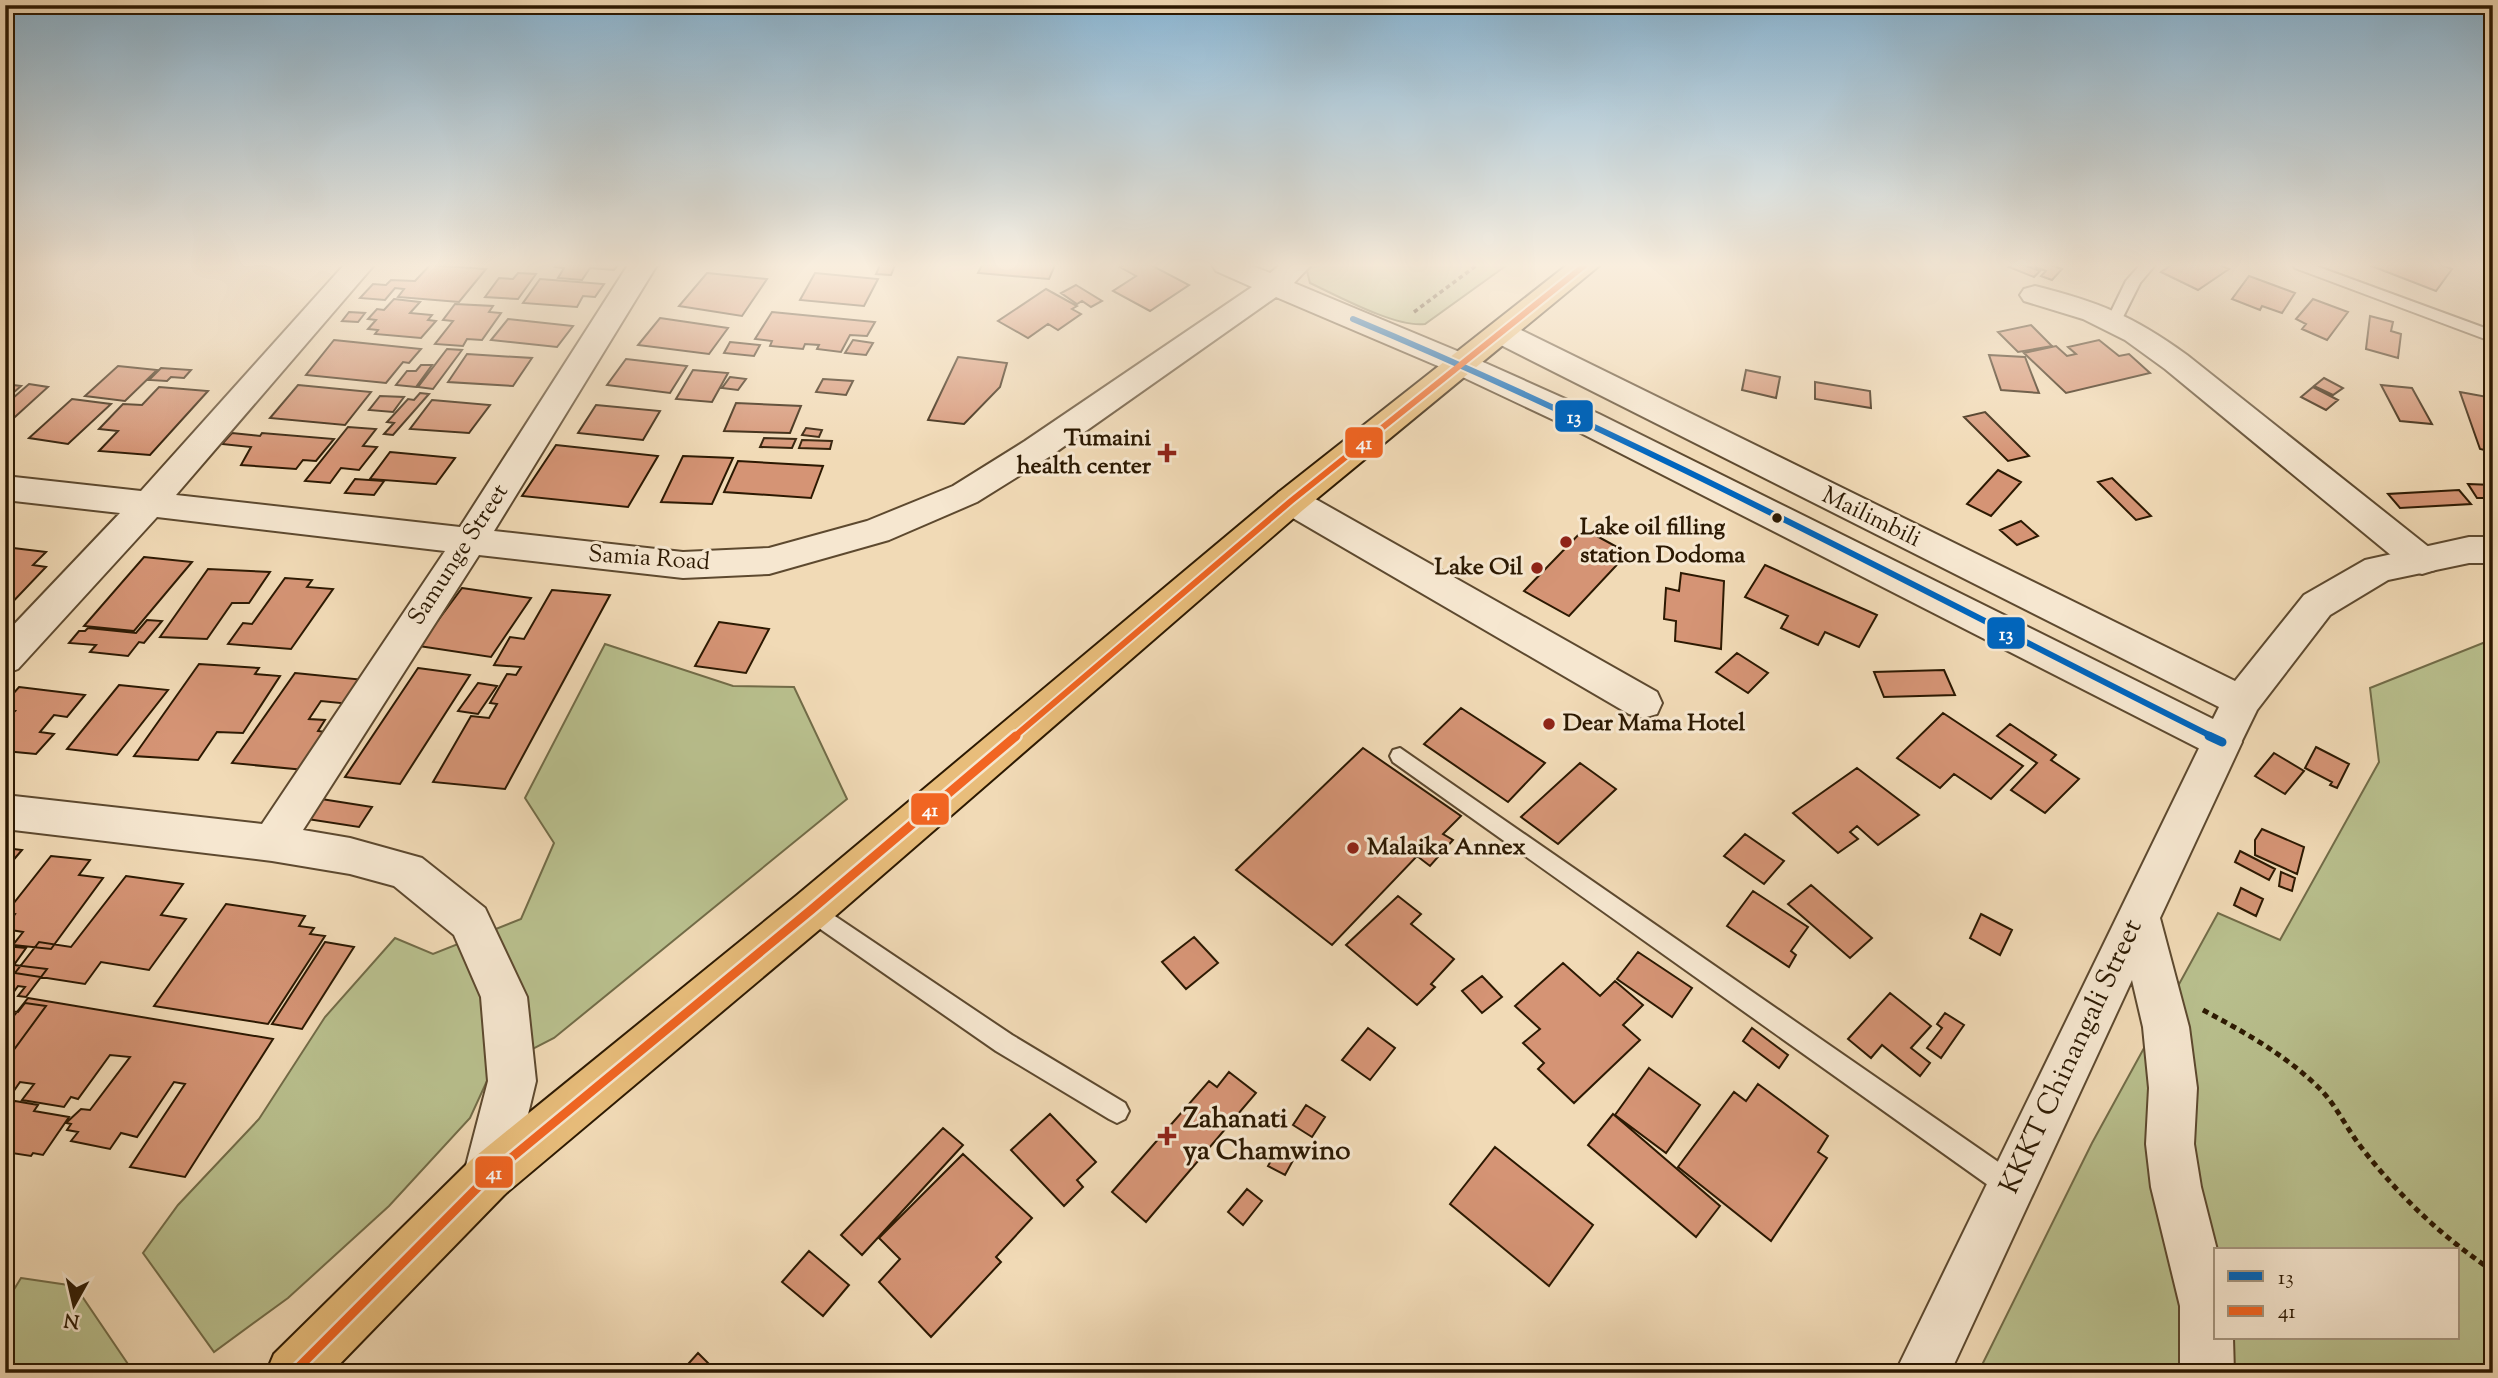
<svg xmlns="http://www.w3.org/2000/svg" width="2498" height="1378" font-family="'Sorts Mill Goudy',serif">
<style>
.green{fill:#b9c08e;stroke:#726c48;stroke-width:2;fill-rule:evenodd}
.building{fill:#d59475;stroke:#2c1902;stroke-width:2}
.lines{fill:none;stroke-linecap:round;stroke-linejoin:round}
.service-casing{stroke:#5d492f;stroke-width:4}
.minor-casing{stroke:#5d492f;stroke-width:4}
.tertiary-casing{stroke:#5d492f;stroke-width:4}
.trunk-casing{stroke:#2c1902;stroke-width:4}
.path-far1{stroke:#2c1902;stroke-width:3.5;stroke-dasharray:4.5 3.5;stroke-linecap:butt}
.path{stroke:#2c1902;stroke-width:5;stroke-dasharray:6 4.5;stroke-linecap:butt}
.service{fill:#f6e7d0;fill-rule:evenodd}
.minor{fill:#f6e7d0;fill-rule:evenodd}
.tertiary{fill:#f6e7d0;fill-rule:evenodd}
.trunk{fill:#e8bd7b;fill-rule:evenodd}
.bus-1-far1-casing{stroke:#f6e7d0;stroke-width:10}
.bus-1-casing{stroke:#f6e7d0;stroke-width:14}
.bus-2-far1-casing{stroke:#f6e7d0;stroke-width:10}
.bus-2-casing{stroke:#f6e7d0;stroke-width:14}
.bus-1-far1{stroke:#0065bd;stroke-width:6}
.bus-1{stroke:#0065bd;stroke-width:9}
.bus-2-far1{stroke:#f26522;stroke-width:6}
.bus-2{stroke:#f26522;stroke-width:9}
.poi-dot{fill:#8f2418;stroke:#f6e7d0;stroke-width:2.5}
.bus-dot{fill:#2c1902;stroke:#f6e7d0;stroke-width:2.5}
.labels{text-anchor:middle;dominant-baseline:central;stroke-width:6;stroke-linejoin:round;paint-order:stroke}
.poi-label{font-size:24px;font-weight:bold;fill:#2c1902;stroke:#f6e7d0;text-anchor:start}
.street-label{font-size:24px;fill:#2c1902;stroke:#f6e7d0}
.near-street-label{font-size:28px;fill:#2c1902;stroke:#f6e7d0}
.near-poi-label{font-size:28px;font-weight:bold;fill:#2c1902;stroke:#f6e7d0;text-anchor:start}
.line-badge{stroke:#f6e7d0;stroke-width:2.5}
.badge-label{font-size:19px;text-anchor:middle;font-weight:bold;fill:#fff}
</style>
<rect width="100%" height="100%" fill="#f1dab6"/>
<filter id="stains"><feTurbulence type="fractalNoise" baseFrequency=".00286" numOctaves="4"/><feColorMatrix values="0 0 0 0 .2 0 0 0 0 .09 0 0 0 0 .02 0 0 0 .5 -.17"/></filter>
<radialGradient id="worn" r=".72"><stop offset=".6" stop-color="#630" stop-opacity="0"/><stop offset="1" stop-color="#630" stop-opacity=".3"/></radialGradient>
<path class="green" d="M1313 265H1507L1425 324C1396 328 1338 296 1310 283L1307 271Z
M2493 639V1373H1978L2092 1143 2218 913 2280 940 2379 762 2370 688ZM2216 1250H2458V1338H2216Z
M605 644 733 686 794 687 847 799 554 1038 492 1070 470 1118 389 1206 288 1298 214 1352 143 1253 178 1205 259 1119 325 1017 395 938 433 954 521 919 554 843 525 798Z
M21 1278 75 1286 134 1373H5V1304Z"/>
<path class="building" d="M430 265 486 269 459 302 398 297 404 289 395 288 385 300 360 298 373 284 386 285 391 280 415 281Z
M557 265H618L614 270 590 268 582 280 558 278 564 268 555 267Z
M880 265H895L891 275 876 274Z
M982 265H1055L1049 279 978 273Z
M1124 265H1151L1189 285 1150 311 1113 291 1136 276 1120 267Z
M2012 265H2024L2040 271 2034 277 2009 267Z
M2030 265H2051L2062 269 2052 280 2041 276 2046 271Z
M2171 265H2220L2229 269 2198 290 2161 272Z
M2369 265H2441L2452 269 2436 291Z
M518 273 536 274 518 299 485 297 499 278 513 279Z
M707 273 767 279 742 316 679 306Z
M815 273 878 279 864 306 800 300Z
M2249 276 2295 293 2282 313 2262 306 2260 310 2232 299Z
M540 279 604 284 595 297 583 296 577 307 523 303Z
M1076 285 1102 301 1091 307 1082 301 1077 304 1061 293Z
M1046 289 1077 306 1072 309 1081 314 1058 330 1048 324 1028 338 998 321Z
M394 299 420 302 410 313 432 315 428 320 436 321 421 338 375 334 378 330 368 329 376 320 368 319 377 309 384 310Z
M2313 299 2348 312 2327 340 2302 329 2306 324 2296 319Z
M455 304 493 306 489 312 501 313 482 340 467 339 463 346 435 344 453 321 443 320Z
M349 312 365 313 358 322 342 321Z
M772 312 875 322 867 336 850 335 841 352 817 349 819 345 805 344 803 349 770 346 772 341 755 339Z
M2370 316 2393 322 2391 331 2401 334 2398 358 2366 349Z
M660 318 728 328 709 354 638 345Z
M508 319 573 326 557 347 491 340Z
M2031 325 2052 346 2018 352 1998 332Z
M334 340 421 349 409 363 403 362 386 383 306 375Z
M853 340 873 343 866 355 845 353Z
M2099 340 2119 356 2129 354 2150 373 2066 393 2024 353 2056 346 2067 356 2076 354 2068 347Z
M730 342 760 345 754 356 724 353Z
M447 349 462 350 433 389 418 387Z
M467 354 532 358 513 386 448 382Z
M1989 355 2025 357 2039 393 2001 390Z
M958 357 1007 363 1000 387 964 424 928 420Z
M626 359 687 366 670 393 607 385Z
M421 365H432L416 387 396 385 407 371H416Z
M118 366 157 370 125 401 85 396Z
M161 368 191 370 184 378 171 377 167 381 149 380Z
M693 370 728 373 712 402 676 399Z
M1746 370 1780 377 1776 398 1742 390Z
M730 377 746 379 738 390 722 388Z
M2324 378 2343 388 2333 395 2314 386Z
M823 379 853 381 846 395 816 392Z
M1815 382 1870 391 1871 408 1815 399Z
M5 384 21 386 5 400Z
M29 384 48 387 5 426V405Z
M298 385 371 392 345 425 270 418Z
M2381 385 2412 388 2432 424 2400 421Z
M159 387 208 391 150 455 99 451 118 431 99 429 123 404 142 405Z
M2313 387 2338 400 2326 410 2301 397Z
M2460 392 2493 398V452L2480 449Z
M420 393 429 394 393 435 384 434 394 423 387 422 408 399 414 400Z
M380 396 404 397 393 412 369 410Z
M72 399 111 404 68 444 29 438Z
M432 400 490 405 469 433 410 429Z
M736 403 801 406 790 433 724 431Z
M596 405 660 411 643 440 578 433Z
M1985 412 2029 456 2008 461 1964 417Z
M348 427 376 429 363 446 377 447 359 470 341 468 330 483 305 481Z
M806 428 822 430 819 437 802 435Z
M232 433 260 436 262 433 334 439 316 461 303 460 296 469 241 465 251 447 222 444Z
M764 438 796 439 792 448 760 447Z
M802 440 832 441 830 449 799 448Z
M556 445 658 456 628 507 522 496Z
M390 452 455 458 436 484 370 479Z
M683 456 733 458 712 504 661 502Z
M738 461 823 466 811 498 724 492Z
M1998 470 2021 482 1991 516 1967 504Z
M2112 478 2151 516 2136 520 2098 482Z
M355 479 384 481 374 495 345 493Z
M2468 484 2493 485V498H2477Z
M2459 490 2471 504 2400 508 2388 494Z
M2021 521 2038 536 2017 545 2000 530Z
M1584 529 1628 553 1569 616 1524 591Z
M5 547 46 552 33 565 46 567 5 610Z
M144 557 192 562 134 631 84 626Z
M1765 565 1877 615 1859 647 1825 632 1818 645 1781 628 1788 616 1745 597Z
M208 569 270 572 249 603H232L207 639 160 637Z
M1681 573 1724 581 1721 649 1675 641 1676 621 1664 619 1666 588 1679 591Z
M285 578 312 580 307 587 333 589 291 649 228 644 243 623 252 624Z
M462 588 531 598 491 657 419 646Z
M552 590 610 595 505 789 433 782 471 716 489 718 497 704 490 703 507 674 516 675 521 667 494 665 510 637 524 639Z
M147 620 162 621 144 643 139 642 128 656 90 652 96 645 69 643 79 631H85L88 628 136 633Z
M719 622 769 629 746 673 695 666Z
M1737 653 1768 673 1748 693 1716 672Z
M199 664 259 668 255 674 280 676 243 733 217 732 198 760 134 756Z
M418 668 470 675 400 784 345 777Z
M1944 670 1955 695 1884 697 1874 672Z
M295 673 365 680 350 704 321 701 309 719 325 720 318 731 339 734 315 771 232 763Z
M478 683 497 686 478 714 458 711Z
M119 685 168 690 117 755 67 749Z
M19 687 85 695 67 717 54 715 40 732 54 734 36 754 5 751V721L15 711 5 710V703Z
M1461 708 1545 763 1508 802 1424 744Z
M1943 713 2023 766 1991 799 1954 774 1940 788 1897 758Z
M2010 724 2056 755 2051 760 2079 779 2045 813 2011 790 2037 763 1997 736Z
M2316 747 2349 764 2337 788 2330 785 2332 782 2305 768Z
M1363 748 1461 816 1443 834 1453 840 1430 866 1417 856 1332 945 1236 870Z
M2274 753 2304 771 2285 794 2255 776Z
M1580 763 1616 789 1558 844 1521 817Z
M1857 768 1919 815 1878 845 1857 826 1850 832 1858 839 1838 853 1793 813Z
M315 798 372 807 359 827 301 818Z
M2262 829 2304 847 2297 874 2255 855V840Z
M1745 834 1784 861 1764 884 1724 856Z
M5 848 22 850 5 870Z
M2240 851 2275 869 2269 880 2235 862Z
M51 856 90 860 79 875 103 878 51 949 13 945 23 932 5 929 15 914 6 913Z
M2281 872 2295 878 2292 891 2279 886Z
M126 876 183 884 161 915 186 919 149 970 101 962 85 984 15 973 39 942 71 947Z
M1811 885 1872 938 1850 958 1788 904Z
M2241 888 2263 899 2256 916 2234 905Z
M1753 891 1808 927 1791 951 1796 955 1789 967 1727 926Z
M1398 896 1421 914 1411 924 1454 959 1431 984 1435 987 1417 1005 1346 945Z
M226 904 305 916 299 926 314 928 310 934 325 936 268 1024 154 1006Z
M1981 914 2012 930 2000 955 1970 938Z
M1194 937 1218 963 1186 989 1162 962Z
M325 942 354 947 302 1029 272 1024Z
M5 946 26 948 14 965 47 969 26 997 18 996 25 987 18 986 11 996 5 995Z
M1638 952 1692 988 1672 1017 1617 979Z
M1563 963 1600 996 1615 981 1643 1005 1623 1025 1640 1040 1574 1103 1538 1069 1544 1063 1523 1043 1540 1029 1515 1006Z
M1482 976 1502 997 1482 1013 1462 991Z
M1890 993 1931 1026 1911 1048 1930 1063 1920 1076 1882 1045 1871 1058 1848 1039Z
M28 998 273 1039 185 1177 130 1167 185 1084 174 1082 137 1137 121 1133 110 1149 71 1141 78 1132 67 1130 71 1124 66 1123 81 1109 90 1110 130 1057 110 1055 78 1099 71 1097 64 1107 22 1100 34 1084 20 1082 13 1092 5 1090V1027Z
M25 1003 46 1006 13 1051 5 1050V1015L8 1011 18 1012Z
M1945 1013 1964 1025 1941 1058 1927 1048 1942 1028 1937 1024Z
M1368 1028 1395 1048 1370 1080 1342 1060Z
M1752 1028 1788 1055 1779 1068 1743 1041Z
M1649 1068 1700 1105 1666 1153 1615 1115Z
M1229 1072 1256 1093 1146 1222 1112 1192 1209 1081 1217 1087Z
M1758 1084 1828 1136 1818 1152 1827 1158 1771 1241 1678 1167 1734 1092 1746 1101Z
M15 1101 38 1105 34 1111 69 1117 43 1155 33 1153 31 1156 5 1152V1111Z
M1306 1105 1325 1117 1312 1137 1293 1125Z
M1050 1114 1096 1162 1077 1180 1083 1187 1064 1206 1011 1150Z
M1613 1114 1720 1206 1696 1237 1588 1145Z
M943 1128 963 1145 862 1255 841 1235Z
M1279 1146 1296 1155 1285 1175 1268 1166Z
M1495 1147 1593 1225 1549 1286 1450 1204Z
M963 1154 1032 1218 996 1257 1001 1262 931 1337 879 1282 900 1259 879 1238Z
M1247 1189 1262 1201 1243 1225 1228 1212Z
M809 1251 849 1285 823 1316 782 1282Z
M698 1353 718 1373H680Z"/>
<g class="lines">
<defs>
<path id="service" d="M2140 265H2155L2140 283 2119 325H2109L2106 322 2126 281Z
M2293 265H2313L2493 331V342L2295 268Z
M1400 748 2020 1177 2023 1186 2020 1195 2011 1198 2002 1195 1393 762 1390 756 1393 750Z
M811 900 1012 1035 1125 1103 1129 1111 1125 1119 1117 1123 1109 1119 996 1051 803 917 800 910 803 903Z"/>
<path id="minor" d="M344 265H374L176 495 460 527 628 265H657L494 531 683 552 769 548 867 521 953 486 1025 441 1252 287 1216 271 1212 265H1250L1270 273 1280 265H1311L1294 283 1474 358 1479 365 1474 372 1463 375 1452 372 1276 297 1049 457 977 502 889 540 769 574 683 578 479 555 303 830 350 838 422 858 485 908 527 997 536 1081 513 1177 505 1194 488 1202 471 1194 463 1177 488 1081 481 997 454 935 394 886 350 874 272 861 5 829V795L262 824 445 551 157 517 18 669 5 674V634L120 513 5 500V476L141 491Z
M2035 286C2099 302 2133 316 2187 355L2435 552 2440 561 2435 570 2422 574 2409 570 2165 369 2125 340 2083 319 2024 301 2020 295 2024 289Z
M1291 489 1303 492 1657 692 1662 703 1657 714 1643 718 1629 714 1279 510 1274 501 1279 492Z
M2222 726 2236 731 2242 742 2160 918 2189 1027 2197 1088 2194 1144 2201 1187 2217 1250 2216 1338H2233L2234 1373H2180V1306L2151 1187 2146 1144 2149 1088 2143 1027 2132 980 1950 1373H1895L2202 742 2208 731Z"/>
<path id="tertiary" d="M1502 323 1513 326 2235 681 2304 595 2365 560 2469 537H2493V563H2469L2388 580 2330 615 2257 710 2236 753 2222 758 2208 753 1575 430 1452 372 1447 365 1452 358 1463 355 1474 358 1599 414 2213 719 2219 707 1491 340 1487 333 1491 326Z"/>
<path id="trunk" d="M1567 265H1600L1303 510 826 924 505 1194 331 1373H266L274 1354 471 1160 796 896 1279 492Z"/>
</defs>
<use href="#service" class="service-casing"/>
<use href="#minor" class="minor-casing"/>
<use href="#tertiary" class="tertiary-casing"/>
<use href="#trunk" class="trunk-casing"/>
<path class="path-far1" d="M1414 312 1477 265"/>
<path class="path" d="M2203 1010C2244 1032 2284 1054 2318 1087 2336 1104 2346 1128 2361 1147 2399 1196 2442 1237 2493 1271"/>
<use href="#service" class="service"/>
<use href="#minor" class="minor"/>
<use href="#tertiary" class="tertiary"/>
<use href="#trunk" class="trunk"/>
<defs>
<path id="bus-1-far1" d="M1353 319C1647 442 1928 594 2213 737"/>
<path id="bus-1" d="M2209 736 2222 742"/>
<path id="bus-2-far1" d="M1014 737 1291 501 1585 265"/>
<path id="bus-2" d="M293 1373 488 1177 811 910 1016 736"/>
</defs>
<use href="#bus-1-far1" class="bus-1-far1-casing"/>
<use href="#bus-1" class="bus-1-casing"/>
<use href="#bus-2-far1" class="bus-2-far1-casing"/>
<use href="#bus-2" class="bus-2-casing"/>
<use href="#bus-1-far1" class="bus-1-far1"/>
<use href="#bus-1" class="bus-1"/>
<use href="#bus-2-far1" class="bus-2-far1"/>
<use href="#bus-2" class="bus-2"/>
</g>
<linearGradient id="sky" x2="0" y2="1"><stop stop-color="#8ab6d4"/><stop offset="0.58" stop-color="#f9eede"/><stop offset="1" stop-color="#f9eede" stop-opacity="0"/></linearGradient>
<rect width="2498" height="457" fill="url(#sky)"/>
<g class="poi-dot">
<path d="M1163.5 442.5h7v7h7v7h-7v7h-7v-7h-7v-7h7z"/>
<circle cx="1566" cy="542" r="7"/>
<circle cx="1537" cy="568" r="7"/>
<circle cx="1549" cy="724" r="7"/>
<circle cx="1353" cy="848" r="7"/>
<path d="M1163.5 1125.5h7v7h7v7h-7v7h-7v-7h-7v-7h7z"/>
</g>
<circle class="bus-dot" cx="1777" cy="518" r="6"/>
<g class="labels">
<g class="poi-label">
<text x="1151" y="439" text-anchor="end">Tumaini<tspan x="1151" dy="28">health center</tspan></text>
<text x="1580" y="528">Lake oil filling<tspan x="1580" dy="28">station Dodoma</tspan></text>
<text x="1523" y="568" text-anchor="end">Lake Oil</text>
<text x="1563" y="724">Dear Mama Hotel</text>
<text x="1367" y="848">Malaika Annex</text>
</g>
<g class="street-label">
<text transform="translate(1871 518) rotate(26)">Mailimbili</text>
<text transform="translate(459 555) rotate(-57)">Samunge Street</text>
<text transform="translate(649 559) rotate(4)">Samia Road</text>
</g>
<g class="near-street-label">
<text transform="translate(2072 1057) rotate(-65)">KKKT Chinangali Street</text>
</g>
<g class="near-poi-label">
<text x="1183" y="1120">Zahanati<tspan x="1183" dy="32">ya Chamwino</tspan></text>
</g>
</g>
<g class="line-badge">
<rect x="1554" y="399" width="40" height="34" rx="7" fill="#0065bd"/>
<rect x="1344" y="426" width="40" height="33" rx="7" fill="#f26522"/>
<rect x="1986" y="616" width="40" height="34" rx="7" fill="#0065bd"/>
<rect x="910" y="792" width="40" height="34" rx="7" fill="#f26522"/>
<rect x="474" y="1155" width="40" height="34" rx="7" fill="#f26522"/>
</g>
<g class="badge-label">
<text x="1574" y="423">13</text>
<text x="1364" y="449">41</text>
<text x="2006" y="640">13</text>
<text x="930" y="816">41</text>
<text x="494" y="1179">41</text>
</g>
<rect width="2498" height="1378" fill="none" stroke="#f1dab6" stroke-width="28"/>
<rect x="7" y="7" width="2484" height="1364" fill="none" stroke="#2c1902" stroke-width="3.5"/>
<rect x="14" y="14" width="2470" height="1350" fill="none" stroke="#2c1902" stroke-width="2"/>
<rect x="2214" y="1248" width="245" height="91" fill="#f6e7d0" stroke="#a5957e" stroke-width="2"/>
<rect x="2228" y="1271" width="35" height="10" fill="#0065bd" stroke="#a5957e" stroke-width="2"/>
<text x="2278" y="1284" font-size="21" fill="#2c1902">13</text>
<rect x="2228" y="1306" width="35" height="10" fill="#f26522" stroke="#a5957e" stroke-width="2"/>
<text x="2278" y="1318" font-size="21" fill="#2c1902">41</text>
<g transform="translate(74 1305) rotate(188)" stroke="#f6e7d0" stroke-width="5" paint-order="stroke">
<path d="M0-5L12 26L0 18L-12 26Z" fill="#2c1902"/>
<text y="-10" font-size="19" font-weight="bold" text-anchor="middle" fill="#2c1902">N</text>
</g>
<rect width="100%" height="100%" filter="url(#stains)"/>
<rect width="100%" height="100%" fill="url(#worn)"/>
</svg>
